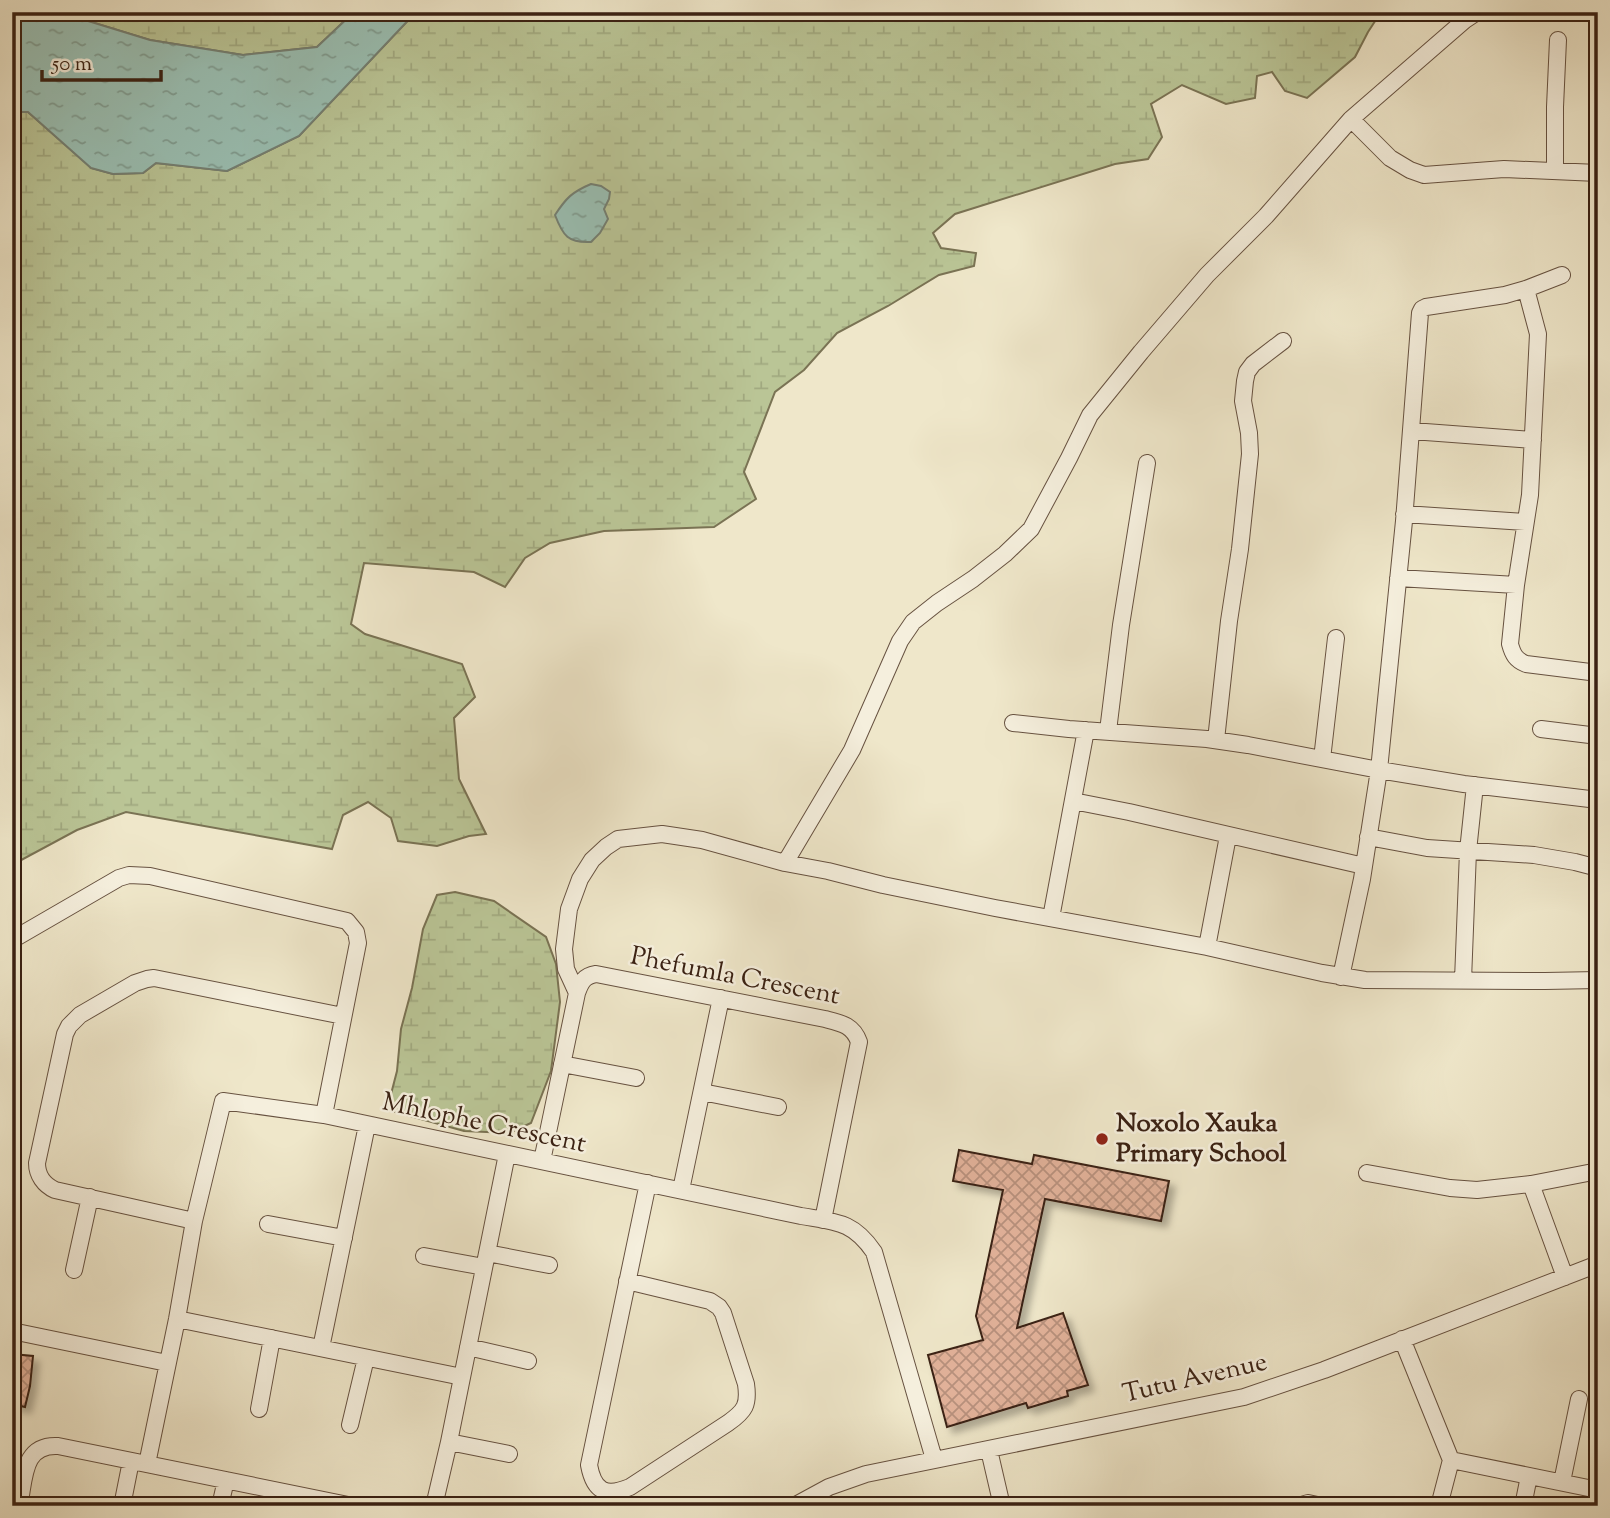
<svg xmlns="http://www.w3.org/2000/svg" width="1610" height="1518" font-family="'Sorts Mill Goudy',serif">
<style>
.wetland{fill:url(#wetland-marsh);stroke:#7a7354;stroke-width:2}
.water{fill:url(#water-ripples);stroke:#748074;stroke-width:2}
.building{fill:url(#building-cross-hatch);stroke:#3a2113;stroke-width:2;filter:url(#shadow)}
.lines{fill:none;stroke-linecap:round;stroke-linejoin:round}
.minor-casing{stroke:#675241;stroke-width:18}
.minor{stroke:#f5efdd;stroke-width:16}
.poi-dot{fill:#8f2418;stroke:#f5efdd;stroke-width:2.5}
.labels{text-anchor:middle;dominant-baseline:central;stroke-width:5;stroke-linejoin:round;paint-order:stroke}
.street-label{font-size:26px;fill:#3a2113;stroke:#f5efdd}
.poi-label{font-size:26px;font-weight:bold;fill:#3a2113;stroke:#f5efdd;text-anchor:start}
</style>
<defs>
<pattern id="wetland-marsh" width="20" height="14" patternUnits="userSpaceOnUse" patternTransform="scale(1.75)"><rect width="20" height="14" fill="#bac596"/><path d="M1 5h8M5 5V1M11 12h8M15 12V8" fill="none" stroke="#a1a980"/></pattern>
<pattern id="water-ripples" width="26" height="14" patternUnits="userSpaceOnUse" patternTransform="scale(1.75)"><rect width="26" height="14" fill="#9ac0b4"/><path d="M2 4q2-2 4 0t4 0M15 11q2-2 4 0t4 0" fill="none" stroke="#7f9c91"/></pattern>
<pattern id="building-cross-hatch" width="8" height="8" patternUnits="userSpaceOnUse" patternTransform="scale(1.75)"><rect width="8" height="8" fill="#e1b199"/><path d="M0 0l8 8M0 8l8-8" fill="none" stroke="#b7907c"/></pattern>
<filter id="shadow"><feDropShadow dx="6" dy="6" stdDeviation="3.5" flood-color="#0004"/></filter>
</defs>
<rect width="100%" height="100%" fill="#efe7ca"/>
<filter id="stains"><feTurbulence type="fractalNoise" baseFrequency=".00286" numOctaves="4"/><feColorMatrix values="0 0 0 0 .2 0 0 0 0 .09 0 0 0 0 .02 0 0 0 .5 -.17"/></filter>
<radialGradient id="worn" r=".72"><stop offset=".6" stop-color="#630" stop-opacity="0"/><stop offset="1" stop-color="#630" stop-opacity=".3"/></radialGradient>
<path class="wetland" d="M12 12H354L317 47 243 55 150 40 62 13 12 15Z
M416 12H1381L1368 32 1355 57 1307 98 1285 91 1272 72 1257 76 1255 98 1226 104 1182 85 1151 104 1162 137 1148 159 1115 164 955 214 933 233 941 248 976 253 974 266 939 275 888 306 837 333 804 370 775 392 744 472 756 499 714 527 604 531 550 543 525 558 505 587 474 572 364 563 351 624 365 634 462 664 475 697 454 718 459 779 486 834 469 836 437 846 398 841 391 818 368 802 343 815 332 849 126 812 77 830 12 865V112H28L92 168 113 174 143 173 156 163 227 171 299 136Z
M455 892 494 901 546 937 556 964 560 1002 551 1071 531 1123 509 1133 464 1131 395 1112 390 1098 397 1071 401 1029 412 988 423 929 437 895Z"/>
<path class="water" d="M354 12H416L299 136 227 171 156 163 143 173 113 174 91 168 28 112H12V15L62 13 150 40 243 55 317 47Z
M591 184 601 186 610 192 609 199 604 209 608 219 600 233 591 242C568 243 563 236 555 215 566 198 572 192 591 184Z"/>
<path class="building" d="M959 1150 1032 1164 1034 1155 1169 1181 1161 1221 1045 1199 1017 1328 1063 1313 1088 1385 1067 1391 1068 1396 1028 1408 1026 1403 947 1427 928 1355 983 1340 976 1316 1003 1190 953 1181Z
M12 1354 33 1356 30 1386 25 1407 12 1404Z"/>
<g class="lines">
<defs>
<path id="minor" d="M1351 119 1390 158 1410 170 1424 175 1504 169 1598 173
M1555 171V107L1558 40
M1526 289 1538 334 1530 495 1516 585 1510 644C1513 655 1516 660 1526 664L1598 673
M1412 431 1533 440
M1404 514 1525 522
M1398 578 1516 585
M1013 723 1069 729 1207 739 1248 745 1379 770 1464 784 1598 800
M1541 729 1598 736
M1108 731 1121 625 1147 463
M1216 740 1229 621 1240 549 1250 454 1249 433 1243 401 1245 381 1247 372 1253 364 1283 341
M1322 759 1336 638
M1073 801 1129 812 1364 866
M1368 837 1427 848 1534 855 1575 862 1598 868
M785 863 852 750 900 641 913 622 937 603 973 579 1005 554 1031 529 1069 458 1090 415 1141 352 1207 275 1266 216 1351 119 1465 20 1477 12
M1051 918 1086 730
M12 940 119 878 129 875 150 876 347 921 356 932 358 943 324 1115
M1207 947 1228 836
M1341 977 1362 879 1379 770 1404 521 1420 313 1422 309 1426 307 1505 295 1526 289 1562 275
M1463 980 1468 851 1475 785
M577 993 566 969 564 949 569 909 580 879 592 860 606 847 618 839 662 834 702 840 785 863 828 871 883 885 995 908 1207 947 1322 973 1365 980 1545 981 1598 980
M562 1064 636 1078
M702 1092 778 1107
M542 1161 577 993C581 982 584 976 596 974L825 1019C841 1023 853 1025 859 1042L823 1220
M1367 1173 1450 1188 1477 1190 1531 1184 1598 1171
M1531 1184 1565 1277
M681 1190 721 998
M194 1221 55 1190C44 1185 37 1175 37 1163L65 1034 69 1026 80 1015 135 983 147 979 154 978 343 1016
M268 1224 344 1238
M487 1253 549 1265
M424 1256 484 1267
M74 1270 90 1197
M627 1281 710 1301 719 1307 723 1313 746 1384C749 1405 745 1411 728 1423L630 1487C606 1497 594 1492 589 1465L648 1183
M177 1319 462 1377
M12 1331 167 1363
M1402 1339 1451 1460 1439 1506
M468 1347 528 1361
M321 1348 367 1125
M259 1409 272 1338
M350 1425 366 1358
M449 1442 509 1454
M989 1450 1002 1506
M1451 1460 1598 1490
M147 1464 177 1319 194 1221 223 1101 324 1115 801 1216C836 1222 853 1221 874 1252L934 1459
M1562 1482 1579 1399
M19 1506C25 1479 22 1444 58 1446L353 1506
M122 1506 131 1461
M220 1506 226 1480
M434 1506 449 1442 507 1154
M794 1506 829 1487 866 1474 1244 1397 1324 1370 1598 1264
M1298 1506 1308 1503 1322 1506
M1523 1506 1529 1476"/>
</defs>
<use href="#minor" class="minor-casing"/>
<use href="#minor" class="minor"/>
</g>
<circle class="poi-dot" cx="1102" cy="1139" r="7"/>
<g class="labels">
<g class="street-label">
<text transform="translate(735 977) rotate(11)">Phefumla Crescent</text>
<text transform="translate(484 1124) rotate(12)">Mhlophe Crescent</text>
<text transform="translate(1195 1379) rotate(-13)">Tutu Avenue</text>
</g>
<g class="poi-label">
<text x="1116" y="1124">Noxolo Xauka<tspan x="1116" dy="30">Primary School</tspan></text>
</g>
</g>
<rect width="1610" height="1518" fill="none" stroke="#efe7ca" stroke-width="42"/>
<rect x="14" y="14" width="1582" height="1490" fill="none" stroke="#3a2113" stroke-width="3.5"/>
<rect x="21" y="21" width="1568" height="1476" fill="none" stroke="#3a2113" stroke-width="2"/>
<path d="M42 70v10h119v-10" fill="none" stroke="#3a2113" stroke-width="3.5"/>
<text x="52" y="70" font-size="21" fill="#3a2113" stroke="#f5efdd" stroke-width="5" paint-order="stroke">50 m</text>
<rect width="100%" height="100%" filter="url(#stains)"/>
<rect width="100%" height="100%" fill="url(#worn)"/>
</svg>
